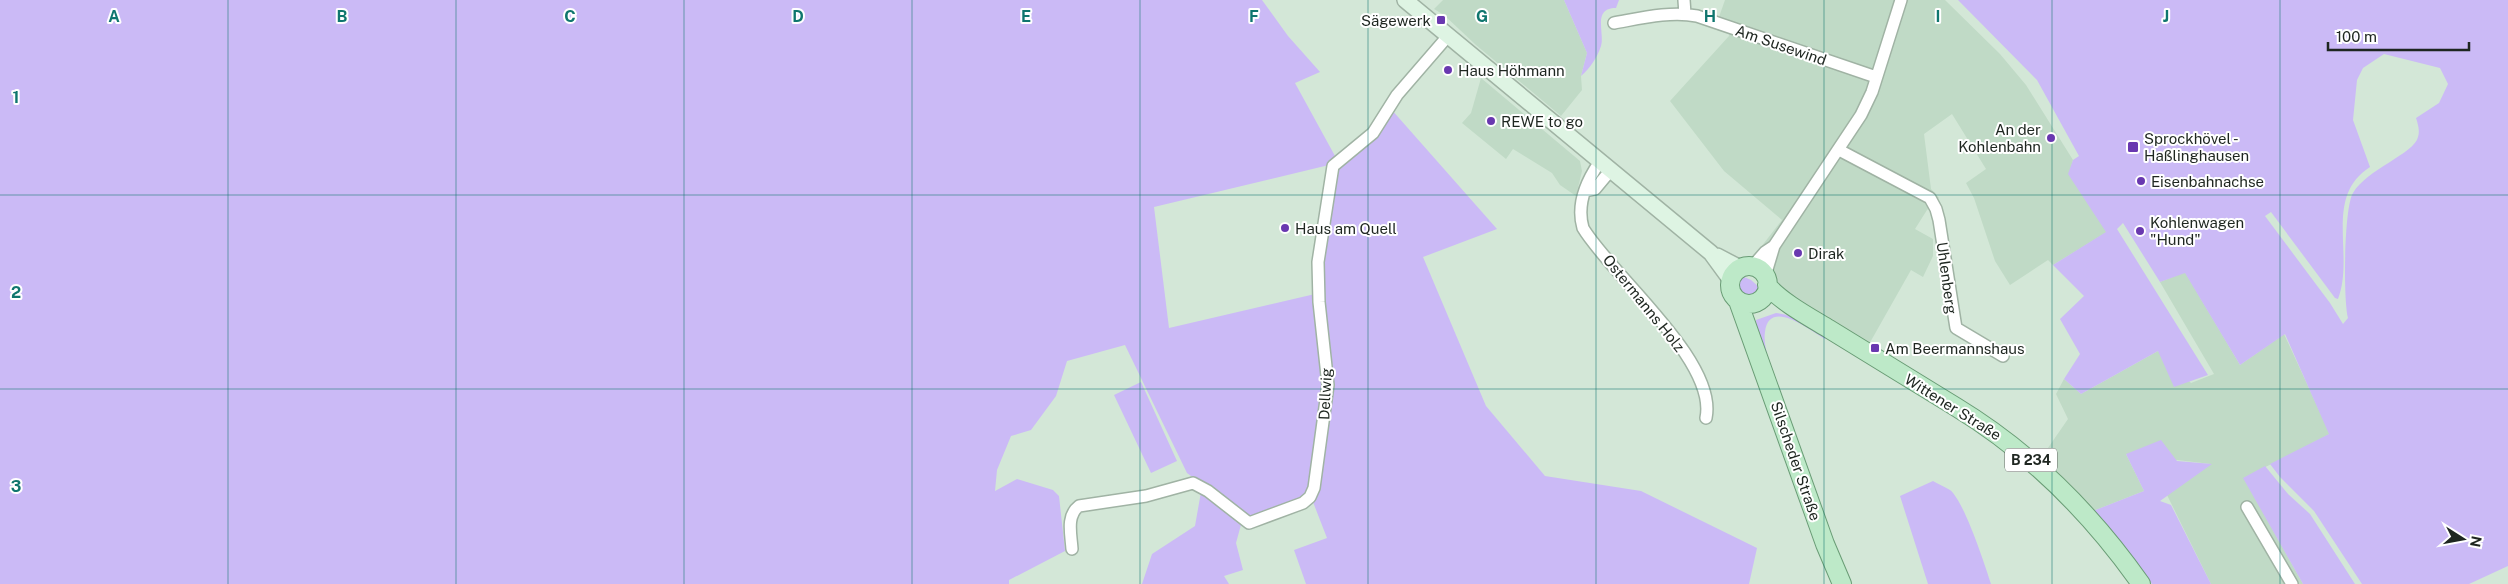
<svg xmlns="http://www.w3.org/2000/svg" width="2508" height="584" font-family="'Public Sans',sans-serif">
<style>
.built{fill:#c0dac6}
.green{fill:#cbbaf6;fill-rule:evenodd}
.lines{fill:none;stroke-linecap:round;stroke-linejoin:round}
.street-casing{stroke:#a0b3a4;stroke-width:14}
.secondary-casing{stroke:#a0b3a4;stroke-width:18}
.primary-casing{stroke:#699c75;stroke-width:20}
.street{stroke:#fff;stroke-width:11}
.secondary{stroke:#def4e3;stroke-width:15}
.primary{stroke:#bde9c8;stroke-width:18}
.grid{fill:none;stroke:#0f766e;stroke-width:1;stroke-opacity:0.55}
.poi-dot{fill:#6938b0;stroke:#fff;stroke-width:2}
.labels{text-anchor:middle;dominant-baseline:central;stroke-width:4;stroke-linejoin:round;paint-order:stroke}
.shield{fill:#fff;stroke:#626763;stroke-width:1}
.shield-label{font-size:14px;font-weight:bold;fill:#1e2620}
.poi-label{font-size:15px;fill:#1e2620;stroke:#fff;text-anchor:start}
.street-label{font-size:15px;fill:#1e2620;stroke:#fff}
.grid-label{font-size:16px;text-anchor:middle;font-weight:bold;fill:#0f766e;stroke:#fff;stroke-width:4;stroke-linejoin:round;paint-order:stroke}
</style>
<rect width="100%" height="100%" fill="#d3e7d7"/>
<path class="built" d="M1443 0H1564L1587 53 1581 76 1582 90 1561 116 1476 45 1444 15 1434 9Z
M1725 0H1945L2000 54 2026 85 2073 160 2069 174 2107 232 2053 265 2048 260 2010 285 1995 261 1974 198 1966 183 1986 169 1952 114 1924 134 1931 189 1939 198 1927 210 1915 229 1933 239V256L1923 277 1911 270 1868 346 1747 265 1782 220 1724 171 1670 101 1729 36 1733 22 1719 17Z
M1481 78 1580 161 1582 171 1576 196 1560 185 1552 173 1513 149 1506 159 1462 123 1471 113Z
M2185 272 2240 365 2284 334 2330 434 2244 478 2303 584H2211L2167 495 2211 464 2126 454 2144 491 2093 511 2041 458 2068 419 2056 394 2064 379 2081 394 2158 351 2191 383 2214 374 2160 282Z"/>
<path class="green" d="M0 0H1262L1288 36 1320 72 1295 83 1335 156 1329 165 1154 207 1169 328 1315 294 1327 382 1309 497 1253 518 1239 511 1187 473 1125 345 1067 361 1056 396 1031 430 1011 436 997 470 995 491 1017 479 1053 490 1059 496 1065 551 1009 580V584H0Z
M1564 0H1619L1616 8C1592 8 1605 33 1601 46 1597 58 1590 68 1581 76L1587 53Z
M1958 0H2508V566L2469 584H2362L2314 511 2280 477 2270 464 2329 434 2285 334 2240 365 2185 273 2160 282 2123 223 2117 229 2208 375 2174 387 2158 351 2081 394 2064 379 2080 354 2060 319 2084 296 2053 265 2106 232 2068 174 2073 160 2079 156 2037 80ZM2384 54 2440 68 2448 84 2439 103 2416 118C2418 124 2420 131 2418 137 2414 154 2367 169 2353 193 2344 207 2343 300 2348 318L2343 324 2330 303 2265 216 2271 212 2335 298 2338 299C2355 255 2323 197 2370 167L2353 120 2357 80 2363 68Z
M1391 109 1497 229 1423 257 1486 406 1545 476 1641 491 1757 548 1749 584H1306L1294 550 1327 538 1313 502 1319 486 1330 378 1322 306 1321 256 1337 169Z
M1742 276 1751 280 1759 287 1754 294 1747 296 1740 293 1737 286Z
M1776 313C1794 314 1812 328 1826 338L1825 339C1811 331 1769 297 1765 332 1763 344 1769 358 1770 370L1757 334 1756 320Z
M1141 382 1177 461 1151 473 1114 395Z
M2161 440 2177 461 2212 464 2160 501 2171 505 2211 584H2152L2093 511 2144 491 2126 454Z
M2265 466 2288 494 2310 514 2355 584H2303L2243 478Z
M1933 481C1938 484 1945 487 1950 490 1964 501 1985 565 1991 584H1928L1900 496Z
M1201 492 1242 521 1236 543 1243 570 1224 576 1229 584H1142L1152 554 1195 526Z"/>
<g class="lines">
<defs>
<path id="street" d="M1684 0 1685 14
M1614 23C1642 18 1670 11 1697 16L1876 77
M1839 150 1930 198 1936 209 1939 220 1956 328 2003 356
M1599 163C1586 182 1576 204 1583 228 1611 275 1718 361 1706 418
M1585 191 1595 189 1610 171
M1752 267 1765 252 1774 246
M1765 276 1774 246 1861 115 1872 92 1901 0
M2247 507 2292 584
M1072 549C1071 534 1066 516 1079 506L1146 496 1193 483 1208 491 1249 523 1303 503 1310 497 1314 488 1328 385 1319 302 1318 262 1333 166 1373 133 1397 95 1448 36"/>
<path id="secondary" d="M1405 0 1711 253 1730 279
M1717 256 1740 268"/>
<path id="primary" d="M1730 285a19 19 0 1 1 38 0a19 19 0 1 1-38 0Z
M1767 285C1781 302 1811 318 1829 329 1871 355 1914 381 1956 407 2030 452 2091 513 2141 584
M1738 301 1825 544 1842 584"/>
</defs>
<use href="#street" class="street-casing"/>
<use href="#secondary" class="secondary-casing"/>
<use href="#primary" class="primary-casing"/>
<use href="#street" class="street"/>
<use href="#secondary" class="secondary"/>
<use href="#primary" class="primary"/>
</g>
<path class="grid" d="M228 0V584M456 0V584M684 0V584M912 0V584M1140 0V584M1368 0V584M1596 0V584M1824 0V584M2052 0V584M2280 0V584M0 195H2508M0 389H2508"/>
<g class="poi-dot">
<rect x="1436" y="15" width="10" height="10" rx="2.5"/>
<circle cx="1448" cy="70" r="5"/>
<circle cx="1491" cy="121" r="5"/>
<circle cx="2051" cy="138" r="5"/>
<rect x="2127" y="141" width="12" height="12" rx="2.5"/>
<circle cx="2141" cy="181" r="5"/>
<circle cx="1285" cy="228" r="5"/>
<circle cx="2140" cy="231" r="5"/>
<circle cx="1798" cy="253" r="5"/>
<rect x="1870" y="343" width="10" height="10" rx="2.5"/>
</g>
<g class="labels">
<rect class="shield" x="2005" y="448.5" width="52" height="23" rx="4"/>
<g class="shield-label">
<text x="2031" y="460">B 234</text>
</g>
<g class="poi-label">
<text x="1431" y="20" text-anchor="end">Sägewerk</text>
<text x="1458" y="70">Haus Höhmann</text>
<text x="1501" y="121">REWE to go</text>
<text x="2041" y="129" text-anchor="end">An der<tspan x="2041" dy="17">Kohlenbahn</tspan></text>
<text x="2144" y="138">Sprockhövel -<tspan x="2144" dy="17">Haßlinghausen</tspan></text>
<text x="2151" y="181">Eisenbahnachse</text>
<text x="2150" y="222">Kohlenwagen<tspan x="2150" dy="17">"Hund"</tspan></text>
<text x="1295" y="228">Haus am Quell</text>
<text x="1808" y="253">Dirak</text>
<text x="1885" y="348">Am Beermannshaus</text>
</g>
<g class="street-label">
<text transform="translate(1781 45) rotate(19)">Am Susewind</text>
<text transform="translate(1947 278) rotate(82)">Uhlenberg</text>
<text transform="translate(1644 303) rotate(51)">Ostermanns Holz</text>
<text transform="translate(1325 394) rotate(-87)">Dellwig</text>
<text transform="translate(1953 407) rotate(32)">Wittener Straße</text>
<text transform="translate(1796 461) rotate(71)">Silscheder Straße</text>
</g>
</g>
<g class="grid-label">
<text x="114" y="22">A</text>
<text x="342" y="22">B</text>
<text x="570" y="22">C</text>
<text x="798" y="22">D</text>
<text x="1026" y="22">E</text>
<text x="1254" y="22">F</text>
<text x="1482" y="22">G</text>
<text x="1710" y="22">H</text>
<text x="1938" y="22">I</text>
<text x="2166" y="22">J</text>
<text x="16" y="103">1</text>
<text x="16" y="298">2</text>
<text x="16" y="492">3</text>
</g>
<g transform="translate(2463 539) rotate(101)" stroke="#ffffff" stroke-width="4" paint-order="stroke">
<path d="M0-4L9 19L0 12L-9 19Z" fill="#1e2620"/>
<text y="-8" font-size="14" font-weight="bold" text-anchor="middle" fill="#1e2620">N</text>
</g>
<path d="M2328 42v8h141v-8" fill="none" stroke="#1e2620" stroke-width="2.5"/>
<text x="2336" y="42" font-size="15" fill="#1e2620" stroke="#ffffff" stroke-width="4" paint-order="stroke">100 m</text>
</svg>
